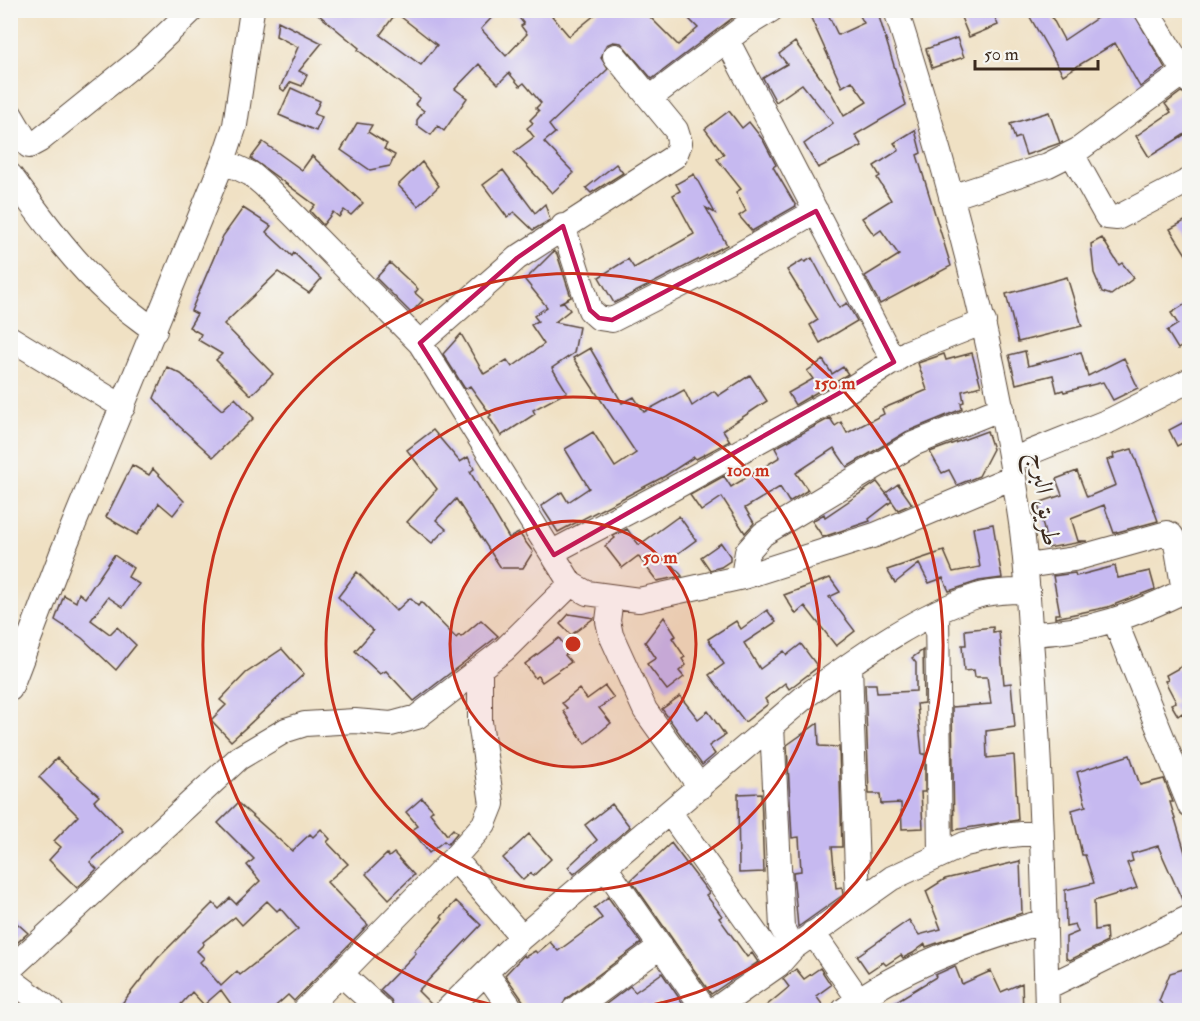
<svg xmlns="http://www.w3.org/2000/svg" width="1200" height="1021" font-family="'IM FELL Double Pica',Amiri,serif">
<style>
.building{fill:#c6b9f0;fill-rule:evenodd}
.lines{fill:none;stroke-linecap:round;stroke-linejoin:round}
.minor-casing{stroke:#564537;stroke-width:26}
.minor{stroke:#fff;stroke-width:24}
.marked{fill:none;stroke:#c2185b;stroke-width:4.5;stroke-linejoin:round}
.ring{fill:none;stroke:#c8321e;stroke-width:3}
.labels{text-anchor:middle;dominant-baseline:central;stroke-width:4.5;stroke-linejoin:round;paint-order:stroke}
.street-label{font-size:26px;fill:#3b2a1e;stroke:#f6f6f2}
.centre{fill:#c8321e;stroke:#f6f6f2;stroke-width:3}
.ring-label{font-size:18px;text-anchor:middle;font-weight:bold;fill:#c8321e;stroke:#f6f6f2;stroke-width:4.5;stroke-linejoin:round;paint-order:stroke}
</style>
<rect width="100%" height="100%" fill="#f6f6f2"/>
<filter id="ink" filterUnits="userSpaceOnUse"><feTurbulence type="fractalNoise" baseFrequency=".0167" numOctaves="2"/><feDisplacementMap in="SourceGraphic" scale="12" xChannelSelector="R" yChannelSelector="G"/><feConvolveMatrix kernelMatrix="1 2 1 2 8 2 1 2 1" color-interpolation-filters="sRGB"/></filter>
<filter id="wash" filterUnits="userSpaceOnUse"><feTurbulence type="fractalNoise" baseFrequency=".008" numOctaves="4" result="noise"/><feDisplacementMap in="SourceGraphic" scale="24" xChannelSelector="R" yChannelSelector="G"/><feGaussianBlur stdDeviation="1.35" result="paint"/><feColorMatrix in="noise" values="0 0 0 0 0 0 0 0 0 0 0 0 0 0 0 0 0 1.4 0 .05"/><feComposite in="paint" operator="in"/></filter>
<g filter="url(#wash)">
<rect width="100%" height="100%" fill="#f0e1c4"/>
<g id="blocks">
<path class="building" d="M313 10H499L481 29 506 56 527 34 521 26 524 24 513 10H547L569 36 601 10H643L678 45 698 28 680 10H743L652 79 621 43 613 42 606 45 601 58 608 69 549 125 555 133 544 142 574 173 552 193 514 152 534 137 527 128 533 123 530 120 539 111 536 108 541 103 524 83 520 86 509 73 498 84 479 64 455 89 467 98 444 131 438 126 431 135 417 125V120L424 111 415 104 420 98 358 50 359 48ZM396 13 437 45 421 65 380 35Z
M826 10 838 35 864 23 860 16 877 10 906 105 855 135 862 146 818 168 804 144 833 123 802 84 776 102 763 78 787 64 779 54 795 42 832 94 844 116 867 102 852 81 842 87 811 18Z
M958 10H992L998 25 969 37Z
M1026 10H1048L1064 40 1109 10H1132L1165 68 1140 87 1115 43 1063 75Z
M278 21 322 43 299 71 307 75 302 86 291 82 284 91 280 88 298 47 276 36Z
M957 38 964 57 932 68 926 49Z
M291 88 320 101 314 114 322 117 316 131 279 115Z
M1181 92 1190 96V131L1149 157 1136 136 1171 112 1165 104Z
M729 111 742 128 749 122 763 140 776 165 773 167 796 206 752 231 739 216 746 211 736 192 741 189 717 159 724 154 705 129Z
M1049 112 1060 143 1063 142 1026 155 1020 137 1015 139 1010 124Z
M357 123 372 125 368 132 387 144 384 149 395 155 390 166 370 170 341 150Z
M915 130 921 153 917 155 951 266 880 304 865 276 899 255 881 230 874 235 862 218 891 200 877 178 880 176 874 166 899 150 894 143Z
M263 142 302 170 312 156 363 203 351 215 344 210 339 217 333 212 323 225 310 211 315 205 251 158Z
M422 162 439 186 418 206 398 185Z
M616 164 623 173 591 193 586 188Z
M503 170 535 213 545 204 550 220 533 230 514 212 507 217 483 185Z
M694 174 715 213 706 208 727 245 614 303 599 277 628 259 634 268 694 234 673 195 680 191 676 184Z
M243 208 271 226 266 232 292 256 294 253 321 279 309 293 278 272 224 324 273 374 251 395 216 360 222 354 198 340 201 334 189 327 197 314 191 311 223 236Z
M1190 218V261L1170 229Z
M1102 238 1119 265 1122 263 1134 278 1111 295 1102 292 1094 273 1091 244Z
M554 251 557 254 571 297 559 303 564 302 570 310 555 322 579 327 574 353 552 368 567 392 533 410 535 414 501 436 489 417 491 415 470 386 465 389 443 354 461 334 484 374 507 360 512 367 544 344 531 325 538 321 534 316 547 307 525 280Z
M812 258 839 308 847 303 857 321 820 343 810 325 818 320 787 270 803 260 805 262Z
M390 263 418 289 415 293 423 300 411 313 376 278Z
M1067 277 1082 326 1018 342 1006 294Z
M1190 301V344L1188 342 1178 349 1167 331 1178 324 1171 313Z
M590 348 622 403 634 397 644 412 684 390 692 406 714 391 718 396 750 375 767 401 723 430 730 441 696 459 694 457 665 476 558 532 541 506 562 492 568 502 589 488 565 449 593 432 615 467 636 453 573 358Z
M1025 351 1028 366 1081 352 1088 376 1124 358 1138 388 1113 400 1103 382 1064 392 1063 390 1057 392 1053 375 1016 384 1009 355Z
M972 353 981 386 962 391 964 402 961 403 962 409 906 432 847 467 834 448 796 473 808 490 789 502 780 487 745 508 754 523 745 533 722 497 701 511 690 495 724 476 731 487 780 457 775 448 830 418 835 426 841 422 847 433 884 414 882 409 927 390 918 363 944 354 946 360Z
M823 360 832 374 843 367 848 374 795 405 788 393 813 379 807 371Z
M167 367 181 374 222 410 235 398 254 418 213 457 178 425 154 398Z
M1190 419V439L1177 446 1169 430Z
M433 430 460 462 468 457 474 469 470 472 509 538 519 533 533 552 523 568H501L456 499 436 520 446 529 432 543 407 522 437 489 407 450Z
M987 431 993 449 979 476 957 485 949 470 942 473 930 452Z
M1132 449 1158 521 1114 533 1104 505 1071 518 1078 541H1087L1048 548 1038 503 1062 495 1056 479 1077 471 1087 497 1116 485 1107 460 1114 458 1113 454Z
M132 465 149 475 153 469 184 501 173 515 159 503 137 535 106 517Z
M877 482 892 501 869 519 870 521 823 537 812 521 824 514 825 517Z
M898 484 912 504 898 510 886 493Z
M679 516 696 540 669 560 682 576 657 581 638 556 622 568 605 546 615 538 613 536 627 529 639 545Z
M993 524 1002 578 979 581 949 591 943 578 929 583 919 564 895 583 887 570 944 551 953 572 980 567 973 528Z
M721 543 730 556V561L721 567 710 570 701 557Z
M114 555 133 568 128 577 139 584 123 607 108 597 91 620 110 634 117 627 136 645 116 670 82 638 55 620 64 595 76 602 79 593 85 598Z
M1115 566 1118 578 1150 571 1155 589 1108 607 1055 618V614H1060L1053 576 1075 573 1076 576Z
M357 572 396 611 410 598 418 606 421 602 456 638 459 635 461 637 481 620 498 636 414 701 386 671 380 674 355 651 373 631 338 597Z
M830 578 840 592 829 597 855 631 836 646 805 606 796 614 784 595Z
M767 610 776 622 744 643 760 669 784 651 787 655 801 644 818 667 789 689 785 683 765 699 768 704 745 722 709 675 724 664 708 639 736 621 741 629Z
M569 614 594 618 571 635 560 624Z
M664 617 676 636 672 638 685 657 682 659 686 665 679 671 684 677 667 690 647 664 656 658 645 642Z
M993 627V632L999 631 1004 684 1011 683 1015 727 986 731 987 758 1014 755 1018 820 954 830 952 707 991 704 987 677H975L974 670 964 671 962 645H966L965 630Z
M559 638 569 652 565 655 571 662 542 682 538 676 535 678 525 664Z
M282 649 304 674 231 741 211 720 226 705 220 700 246 673Z
M923 650 924 703 917 704 922 754H925V792H921L923 828 902 829 901 803 881 804 880 794H869L865 684H876L877 693 916 691V663L912 658Z
M1184 665 1190 675V728L1182 713 1178 716 1171 704 1176 702 1165 681 1168 680 1166 675Z
M605 686 614 698 599 708 611 723 585 744 563 711 567 708 562 703 579 689 587 699Z
M680 696 698 719 708 711 725 735 709 746 715 754 702 765 662 709Z
M818 723 819 746 839 747 842 847H832L836 888 842 887 843 895 798 927 793 872 801 871 799 837 792 838 787 745Z
M1130 755 1140 785 1164 779 1173 802H1170L1187 859 1190 857V903L1184 904 1158 846 1131 854 1133 861 1127 863 1137 888 1094 901 1095 930 1106 928 1107 942 1070 960 1066 958V937L1078 932 1075 924 1066 926 1065 890 1094 883 1085 855H1082L1072 810 1086 806 1077 772Z
M57 758 99 796 94 801 123 831 90 862 97 869 77 888 49 860 61 847 54 841 78 816 39 777Z
M761 793 764 872 739 873 738 794Z
M422 798 433 810 430 813 447 835 453 829 457 833 448 844 444 841 429 853 412 830 418 826 406 812Z
M238 803 292 851 310 834 313 837 321 829 330 839 327 842 348 864 327 882 368 925 294 1001 288 995 270 1011H236L221 990 204 1005 192 992 175 1011H116L157 959 213 903 219 909 230 898 236 904 260 881 247 865 254 859 218 823ZM267 901 277 911 280 908 298 929 240 975 237 971 221 986 200 962 204 958 197 951 204 944 203 942 235 917 242 925Z
M612 804 630 827 574 874 568 867 597 840 585 825Z
M529 834 551 859 533 876 531 873 523 880 503 858Z
M671 843 709 893 706 895 722 916 719 918 747 957 752 953 758 962 711 994 631 880Z
M394 853 414 875 389 899 366 874 387 854 389 857Z
M1020 861 1022 913 926 947 925 944 913 953 903 958 901 955 886 965 883 962 868 972 857 956 909 920 919 935 941 929 926 891 945 879Z
M608 897 641 943 566 999 560 1011H526L524 1002 505 975 524 955 525 957 535 951 537 953 550 942 558 951 581 934 602 918 594 908Z
M456 901 481 925 418 991 433 1006V1011H395L391 1000 380 990 416 953 414 951 443 919 441 917Z
M10 917 28 933 10 949Z
M955 966 962 984 991 971 1001 992 1022 983 1023 1011H880L936 977 935 975Z
M1190 967V1002L1180 1010 1170 1011 1159 1001 1170 973Z
M820 968 831 985 816 996 827 1011H760L789 987 783 979 796 969 804 979Z
M662 973 688 1011H668L660 1001 649 1010 644 1004 636 1011H597L630 986 635 992Z"/>
</g>
</g>
<g filter="url(#ink)">
<use href="#blocks" fill-opacity="0" stroke="#564537" stroke-width="1.5"/>
<g class="lines">
<defs>
<path id="minor" d="M896 10C949 177 994 343 1020 516 1027 561 1028 607 1032 653 1041 772 1044 891 1047 1010
M1146 10 1190 82
M727 40 894 362
M650 98 748 24 771 10
M10 114 29 146 40 140 143 57 192 10
M1072 154 1107 217 1117 218 1190 180
M223 161 251 174 264 185 420 343 571 584 587 593 639 600 743 577 875 535 1013 477
M10 175C41 217 72 261 111 296 125 309 140 319 155 331
M951 197 1048 165 1078 150 1183 73
M563 226 590 310 599 318 612 320 728 261 816 211
M10 338 123 407
M420 343 517 258 675 156 680 143 676 130 615 56
M1011 460 1111 420 1190 380
M554 555 562 547 672 489 833 400 908 352 984 322
M1026 566 1074 559 1167 533 1171 535 1176 543 1184 591
M743 577 747 552 763 534 913 444 1002 408
M611 598 608 621 611 635 645 710 700 787
M937 612 940 854
M1115 621 1190 806
M1030 634C1092 632 1135 615 1190 588
M850 665 858 901
M10 689 62 553 223 161 235 125 252 10
M772 726 782 928 793 948
M670 813 778 965
M454 858 522 937
M605 867 705 1010
M813 933 866 1010
M10 969 239 758 286 730 305 724 355 721 391 724 417 717 504 650 571 584
M486 973 512 1010
M341 974 381 1010
M10 979 51 1010
M1047 987 1190 917
M305 1010 454 858 484 824 492 804 480 722V669
M447 1010 522 937 807 695C860 657 915 616 977 596 992 591 1012 592 1028 590
M574 1010 661 946
M714 1010 778 965 793 948 892 878 965 844 1002 836 1041 832
M844 1010C903 966 974 942 1045 921"/>
</defs>
<use href="#minor" class="minor-casing"/>
<use href="#minor" class="minor"/>
</g>
</g>
<path class="marked" d="M816 211 894 362 554 555 420 343 517 258 563 226 590 310 599 318 612 320Z"/>
<circle cx="573" cy="644" r="123" fill="#c8321e" fill-opacity=".12"/>
<g class="ring">
<circle cx="573" cy="644" r="123"/>
<circle cx="573" cy="644" r="247"/>
<path d="M522 1010A370 370 0 1 1 624 1010"/>
</g>
<g class="labels">
<g class="street-label">
<text transform="translate(1045 499) rotate(82)">طريق البرج</text>
</g>
</g>
<circle cx="573" cy="644" r="9" class="centre"/>
<g class="ring-label">
<text x="835" y="389">150 m</text>
<text x="748" y="476">100 m</text>
<text x="660" y="563">50 m</text>
</g>
<rect width="1200" height="1021" fill="none" stroke="#f6f6f2" stroke-width="36"/>
<path d="M975 60v9h123v-9" fill="none" stroke="#3b2a1e" stroke-width="3"/>
<text x="984" y="60" font-size="18" fill="#3b2a1e" stroke="#f6f6f2" stroke-width="4.5" paint-order="stroke">50 m</text>
</svg>
